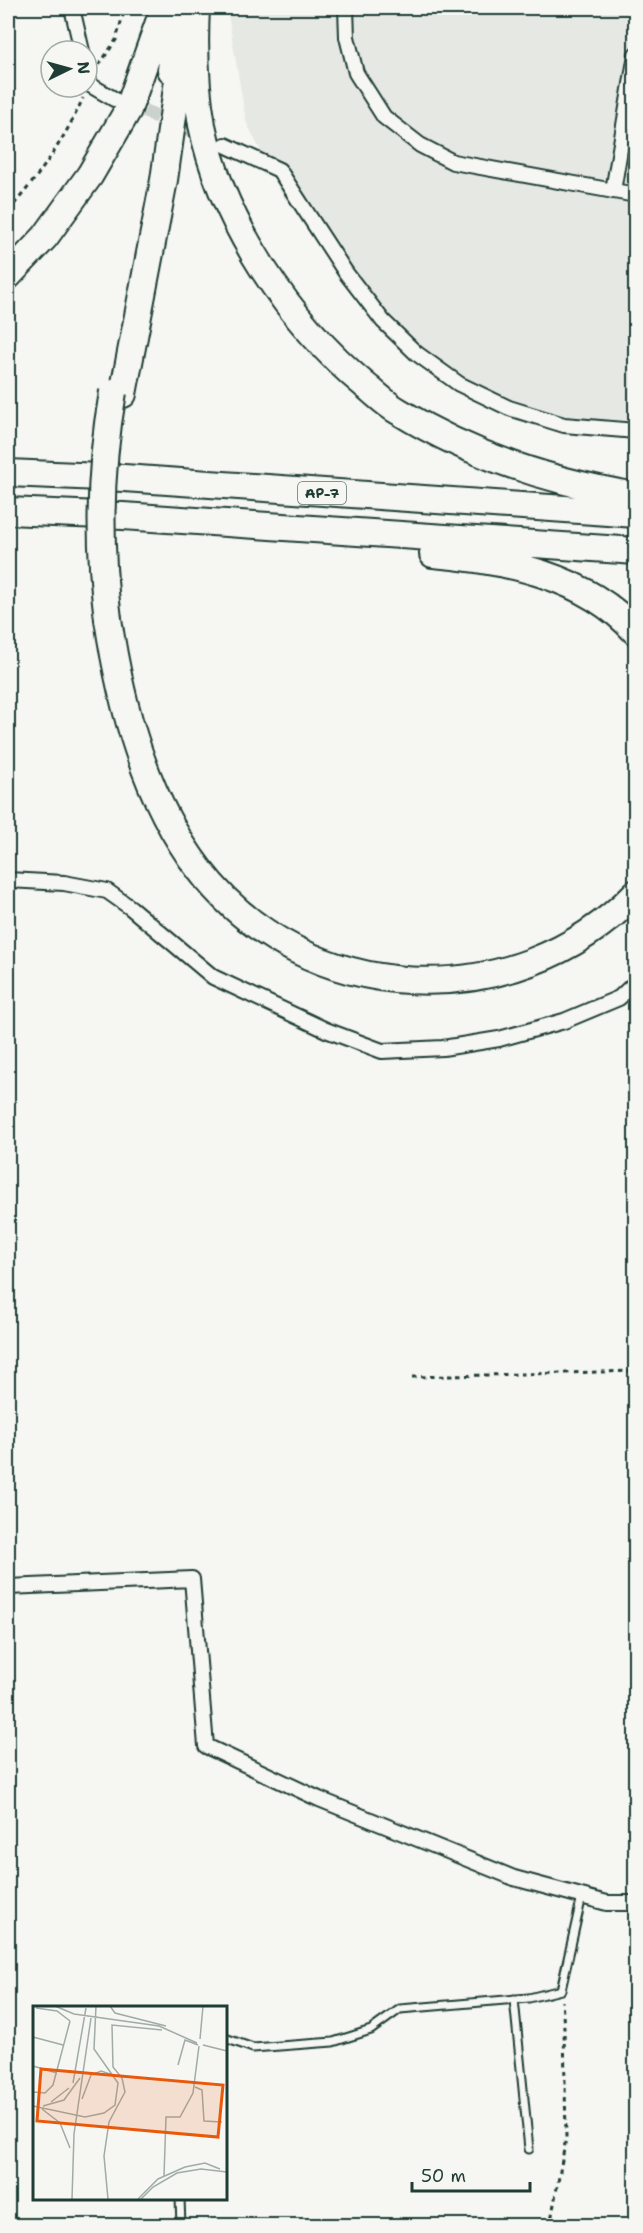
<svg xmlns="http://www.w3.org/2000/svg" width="643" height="2233" font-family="'Shantell Sans',sans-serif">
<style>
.built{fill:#e6e8e4}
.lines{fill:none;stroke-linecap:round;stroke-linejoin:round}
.street-tunnel{stroke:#cbd1cc;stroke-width:14;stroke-dasharray:14 7;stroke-linecap:butt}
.lane-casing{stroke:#1f3d34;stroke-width:11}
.street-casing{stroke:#1f3d34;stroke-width:18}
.highway-casing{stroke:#1f3d34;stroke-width:30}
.path{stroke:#1f3d34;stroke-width:3;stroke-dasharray:4.5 4.5;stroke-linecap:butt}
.lane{stroke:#f6f6f2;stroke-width:7}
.street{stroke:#f6f6f2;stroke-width:14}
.highway{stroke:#f6f6f2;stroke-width:26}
.highway-bridge-casing{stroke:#1f3d34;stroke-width:30;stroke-linecap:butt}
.highway-bridge{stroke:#f6f6f2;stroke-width:26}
.labels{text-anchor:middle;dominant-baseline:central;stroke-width:4.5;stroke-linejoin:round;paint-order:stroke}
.shield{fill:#f6f6f2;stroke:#60746d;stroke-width:1.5}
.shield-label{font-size:14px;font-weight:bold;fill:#1f3d34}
.inset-road{fill:none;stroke:#a0aca6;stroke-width:1.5}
.view{fill:#e8590c;fill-opacity:0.15;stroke:#e8590c;stroke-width:3}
.inset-edge{fill:none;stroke:#1f3d34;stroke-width:3}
</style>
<rect width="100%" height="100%" fill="#f6f6f2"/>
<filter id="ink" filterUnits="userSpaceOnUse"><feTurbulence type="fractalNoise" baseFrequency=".0167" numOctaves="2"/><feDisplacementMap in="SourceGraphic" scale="12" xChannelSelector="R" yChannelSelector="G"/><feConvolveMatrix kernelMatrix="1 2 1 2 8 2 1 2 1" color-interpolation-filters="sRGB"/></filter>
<g filter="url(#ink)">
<path class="built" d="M227 8H635V438L580 435 516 419 434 377 384 336 281 193 246 121Z"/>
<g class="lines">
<path class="street-tunnel" d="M125 103 206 137"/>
<defs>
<path id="lane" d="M514 1999 529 2149
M225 2038 253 2048 333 2042 371 2030 400 2009 529 1998 561 1990 582 1896
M180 2198 181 2226"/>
<path id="street" d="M72 8 82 51
M346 8 347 37 356 73 384 117 420 145 453 162 636 195
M87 73 90 85 114 99
M225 145 279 170 346 273 383 321 416 353 459 384 509 408 564 425 636 431
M613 191 636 54
M8 880 64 883 107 891 131 908 213 977 326 1030 382 1051 443 1048 499 1039 564 1021 619 998 636 982
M8 1587 192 1579 206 1746 319 1799 514 1878 607 1903H636"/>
<path id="highway" d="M196 8C194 47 195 86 202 125 222 223 290 323 366 386 376 394 386 404 398 411 471 456 551 482 636 496
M171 70 178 8
M8 276 45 237 90 175 128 110 164 8
M123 394 164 180 182 52
M8 473 124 478 636 514
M8 511 123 516 636 551
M433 554C505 560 585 575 636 632
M108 619C121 706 145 798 199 869 304 1008 515 1019 636 893"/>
</defs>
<use href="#lane" class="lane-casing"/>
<use href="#street" class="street-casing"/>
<use href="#highway" class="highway-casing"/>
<path class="path" d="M99 65 116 40 125 8
M8 211C38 178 65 139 83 98
M412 1377 636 1371
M550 2226 566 2138 564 2028 562 2001"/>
<use href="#lane" class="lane"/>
<use href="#street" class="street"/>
<use href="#highway" class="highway"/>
<defs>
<path id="highway-bridge" d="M108 619C98 542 99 469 113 392"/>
</defs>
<use href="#highway-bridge" class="highway-bridge-casing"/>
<use href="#highway-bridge" class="highway-bridge"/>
</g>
</g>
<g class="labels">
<rect class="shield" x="298" y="482" width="48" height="22" rx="4.5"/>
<g class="shield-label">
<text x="322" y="493">AP-7</text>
</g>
</g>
<g transform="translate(33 2006)">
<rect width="194" height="194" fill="#f6f6f2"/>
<path class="inset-road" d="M22 0 41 8 126 20 164 37M77 0 82 7 133 20M3 2 24 5 37 15M0 31 30 39M167 33 170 0M170 39 194 45M145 59 152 34 165 39M0 60 24 67M40 77 53 2M162 81 169 84 171 115 189 116M0 86 12 87 20 79 37 15M49 93 58 69 68 65 77 68M18 96 36 82M0 100 52 111 71 107 82 99 85 77 61 43 63 0M10 100 31 94 47 72M9 103 27 117 37 142M131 170 133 111H147L160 87 166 40M39 193 41 128 58 12M75 193 71 150 76 116 92 86 89 72 80 61 79 19 129 24M105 193 125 173 152 161 172 157 187 163M108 193 120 181 144 167 168 163 194 166"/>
<path class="view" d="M8 63 190 79 185 131 4 115Z"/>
<rect width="194" height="194" class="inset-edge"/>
</g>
<rect width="643" height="2233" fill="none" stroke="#f6f6f2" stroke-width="30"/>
<rect x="15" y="15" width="613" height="2203" fill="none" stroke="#1f3d34" stroke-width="2" filter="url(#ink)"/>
<g transform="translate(69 69) rotate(85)"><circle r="28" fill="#f6f6f2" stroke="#a0aca6" stroke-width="1.5"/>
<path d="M0-4.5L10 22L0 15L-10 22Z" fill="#1f3d34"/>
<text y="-9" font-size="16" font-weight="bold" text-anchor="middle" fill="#1f3d34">N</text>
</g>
<path d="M412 2182v9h118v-9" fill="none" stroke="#1f3d34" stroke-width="3"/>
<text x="421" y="2182" font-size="18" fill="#1f3d34" stroke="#f6f6f2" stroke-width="4.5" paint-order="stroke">50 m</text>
</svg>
